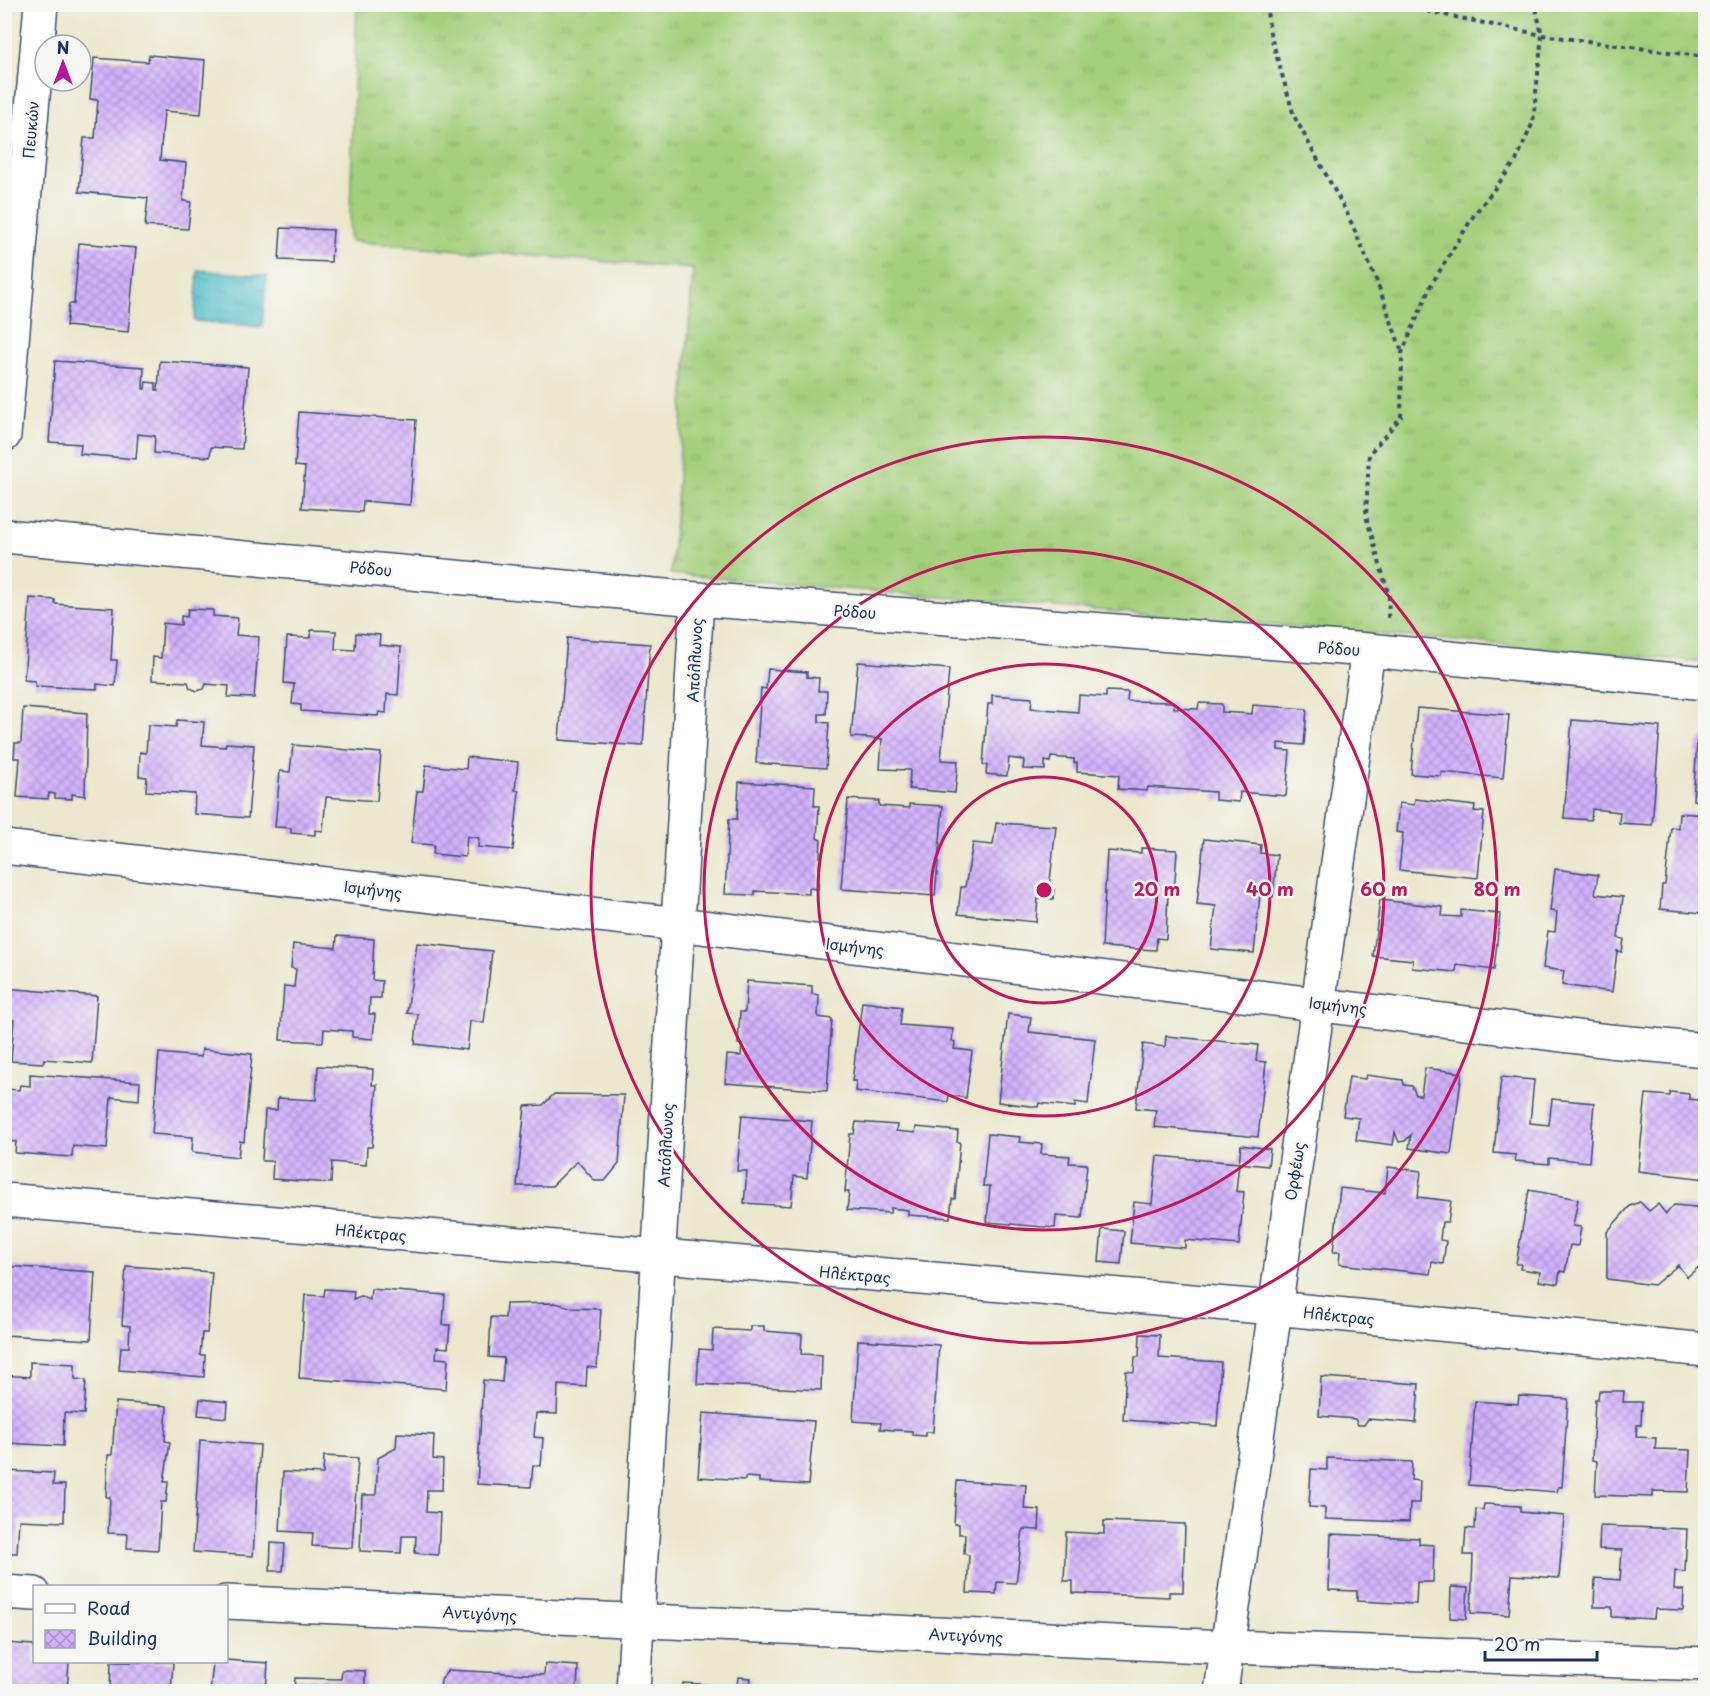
<svg xmlns="http://www.w3.org/2000/svg" width="1710" height="1696" font-family="'Playpen Sans',sans-serif">
<style>
.grass{fill:url(#grass-tufts);stroke:#607f6c;stroke-width:1.5}
.water{fill:url(#water-ripples);stroke:#357693;stroke-width:1.5}
.building{fill:url(#building-cross-hatch)}
.lines{fill:none;stroke-linecap:round;stroke-linejoin:round}
.minor-casing{stroke:#3a4b6f;stroke-width:36}
.tertiary-casing{stroke:#3a4b6f;stroke-width:36}
.path{stroke:#3a4b6f;stroke-width:4;stroke-dasharray:4.5 4.5;stroke-linecap:butt}
.minor{stroke:#fff;stroke-width:33}
.tertiary{stroke:#fff;stroke-width:33}
.ring{fill:none;stroke:#c2185b;stroke-width:3}
.labels{text-anchor:middle;dominant-baseline:central;stroke-width:5;stroke-linejoin:round;paint-order:stroke}
.street-label{font-size:15px;fill:#1b2f5e;stroke:#f6f6f2}
.centre{fill:#c2185b;stroke:#f6f6f2;stroke-width:3}
.ring-label{font-size:18px;text-anchor:middle;font-weight:bold;fill:#c2185b;stroke:#f6f6f2;stroke-width:5;stroke-linejoin:round;paint-order:stroke}
</style>
<defs>
<pattern id="grass-tufts" width="24" height="20" patternUnits="userSpaceOnUse" patternTransform="scale(1.5)"><rect width="24" height="20" fill="#a4cf7b"/><path d="M3 7l-1-3M5 7V3M7 7l1-3M15 17l-1-3M17 17v-4M19 17l1-3" fill="none" stroke="#8db26d"/></pattern>
<pattern id="water-ripples" width="26" height="14" patternUnits="userSpaceOnUse" patternTransform="scale(1.5)"><rect width="26" height="14" fill="#4fbcc8"/><path d="M2 4q2-2 4 0t4 0M15 11q2-2 4 0t4 0" fill="none" stroke="#4199a6"/></pattern>
<pattern id="building-cross-hatch" width="8" height="8" patternUnits="userSpaceOnUse" patternTransform="scale(1.5)"><rect width="8" height="8" fill="#d2b1fc"/><path d="M0 0l8 8M0 8l8-8" fill="none" stroke="#aa90cf"/></pattern>
</defs>
<rect width="100%" height="100%" fill="#f6f6f2"/>
<filter id="ink" filterUnits="userSpaceOnUse"><feTurbulence type="fractalNoise" baseFrequency=".0167" numOctaves="2"/><feDisplacementMap in="SourceGraphic" scale="12" xChannelSelector="R" yChannelSelector="G"/><feConvolveMatrix kernelMatrix="1 2 1 2 8 2 1 2 1" color-interpolation-filters="sRGB"/></filter>
<filter id="wash" filterUnits="userSpaceOnUse"><feTurbulence type="fractalNoise" baseFrequency=".008" numOctaves="4" result="noise"/><feDisplacementMap in="SourceGraphic" scale="24" xChannelSelector="R" yChannelSelector="G"/><feGaussianBlur stdDeviation="1.35" result="paint"/><feColorMatrix in="noise" values="0 0 0 0 0 0 0 0 0 0 0 0 0 0 0 0 0 1.4 0 .05"/><feComposite in="paint" operator="in"/></filter>
<g filter="url(#wash)">
<rect width="100%" height="100%" fill="#ebe7cd"/>
<path class="grass" d="M357 5H1705V662L671 574 693 269 349 241Z"/>
<path class="water" d="M198 270 267 276 262 327 194 321Z"/>
<g id="blocks">
<path class="building" d="M149 55 205 60 201 114 164 111 160 160 186 163 183 201 191 202 188 229 145 226 148 198 79 192 84 138H95L98 100 90 99 94 58 148 62Z
M281 228 333 230 331 262 279 260Z
M79 243 136 248 128 332 66 326 69 304H74Z
M55 361 144 367 143 389H145L146 382 156 383V390H158L160 361 248 367 242 449 211 447 210 457 154 453 155 436 138 434 136 459 80 454 81 444 49 442Z
M299 412 416 420 410 505 363 501 362 512 302 508 305 467 295 466Z
M30 598 55 600V604L114 608 111 660H117L115 686 97 684V689L35 686V681L24 680Z
M188 609 213 610V616L238 618 236 635 259 637 254 698 228 697 229 686 206 684 204 689 197 691 190 688 188 682 152 680 153 657 161 658 163 623 181 625V616L187 617Z
M311 630 336 631 335 649 355 650 356 633 380 635 379 645 401 647 398 695 387 694 386 713 379 712 378 716 301 711V705L292 704 294 684 284 683 287 637 311 638Z
M567 638 650 644 643 746 559 740Z
M858 662 949 669 941 760 958 761 955 793 909 789 910 770 880 769 882 739 851 737Z
M768 669 807 672V677L819 678 818 691H827L826 714H819V722L829 723 826 768 756 763 761 688 766 689Z
M1106 691 1128 692 1127 701 1174 702V708L1198 709 1199 703 1222 704V712L1252 714 1253 705 1307 709 1304 745 1278 743V750L1290 751 1286 796 1240 792 1239 802 1215 800V792L1148 787 1147 791 1118 789 1119 775 1077 772V763H1074V759L1051 757 1050 762 1045 761V770L1023 769 1024 760 1009 758 1007 776 986 774 987 765H983L988 704H992V695L1032 698 1031 708 1078 712 1079 695 1106 697Z
M23 708 87 713 85 796 72 794V799L55 798V794L49 793 48 799 17 797 20 758H14L15 743H21Z
M1417 708 1509 715 1503 778 1441 772V776L1411 774Z
M177 720 204 722 202 745 225 747 226 743 254 745 248 818 194 814 195 794 146 791 147 777 139 776 140 752 146 753 148 725 176 727Z
M1572 720 1660 727 1652 825 1619 823 1620 812 1592 809 1591 820 1564 818Z
M1706 735V801L1693 800 1697 743Z
M293 745 381 753 377 801 326 797 323 831 315 830V835L291 833V828L275 827 280 771 290 772Z
M467 757 518 762 515 790 519 791 513 850 478 847 479 838 467 836 465 857 433 854 434 845 411 843 417 791H423L426 765 466 769Z
M739 782 815 786 814 806H819L817 838 821 840 818 889 809 888V894L755 891V895L725 894 729 819H737Z
M848 799 879 801V806L909 808V804L943 806 935 896 841 889Z
M1415 799 1475 806 1474 811 1484 812 1478 878 1399 870 1403 833 1396 832 1399 803 1414 805Z
M1679 813 1706 815V901L1703 913 1660 909 1662 885H1665L1671 827 1678 828Z
M996 823 1056 826 1049 890H1054L1053 899 1038 898 1036 922 958 914 961 887H965L973 843 993 845Z
M1204 839 1261 845 1260 853 1277 855 1273 897 1260 895 1254 953 1211 949 1216 906 1197 904Z
M1141 848 1177 850 1174 895 1168 894 1166 939 1157 938 1156 950 1102 947 1107 851 1141 853Z
M1555 869 1598 875 1595 894 1623 897 1618 938 1624 939 1622 952 1617 951 1612 992 1562 985 1564 971 1543 968 1548 931 1555 932 1557 912 1550 911Z
M1380 900 1443 907 1442 916 1461 917V910L1500 914 1494 970 1457 965 1456 972 1412 968 1413 960 1373 956Z
M337 936 374 939 372 980 382 981 381 998H370L369 1014H375L373 1039 352 1037V1031L324 1029 323 1042 280 1040 284 986 294 987 296 969 291 968 293 944 336 948Z
M417 943 492 951 484 1023 470 1021 467 1050 415 1044 418 1014 407 1013Z
M747 981 812 986V994L819 995 818 1017 832 1019 827 1091 725 1083 727 1055 741 1056 742 1045 738 1044 740 1012H745Z
M5 988 97 996 92 1063 44 1059 43 1063 11 1061 14 1020 4 1019Z
M862 1002 902 1007 900 1025 953 1029 952 1041 955 1042 954 1049 972 1051 966 1098 949 1095 948 1102 855 1091 856 1081H852Z
M1008 1014 1031 1017 1029 1032 1095 1039 1088 1104 1075 1102V1107L1039 1103 1038 1107 998 1102Z
M1166 1036 1258 1045 1256 1061 1266 1062 1258 1137 1154 1127 1156 1110 1136 1108 1143 1044 1165 1047Z
M202 1049 252 1054 244 1142 240 1141 238 1157 192 1152 193 1137 152 1134 159 1053 201 1057Z
M318 1066 373 1069 372 1085H377L372 1147H367L366 1165 332 1162 331 1183 272 1179 273 1161H262L265 1110H277L278 1098 316 1100Z
M1425 1068 1462 1073 1451 1154 1409 1148 1411 1135 1405 1141 1399 1142 1395 1132 1393 1145 1356 1140 1359 1118 1343 1116 1349 1077 1365 1079 1366 1075 1403 1080 1404 1085 1412 1086 1416 1095H1421Z
M30 1074 140 1082 139 1100 111 1097 107 1149 73 1146 72 1157 15 1153 16 1142 4 1141V1089L19 1090 20 1085 30 1086Z
M1501 1077 1534 1080 1530 1123 1549 1125 1552 1099 1594 1103 1589 1162 1549 1158V1164L1515 1161 1516 1155 1494 1153Z
M1670 1092 1689 1094V1099L1706 1101V1179L1638 1171 1646 1094 1670 1096Z
M554 1094 624 1095 619 1164 605 1181H595L577 1161 552 1186H517L525 1106 543 1105Z
M742 1115 812 1121 807 1178 794 1176 791 1206 744 1203 747 1171H737Z
M856 1122 897 1125 896 1131 915 1133 916 1127 958 1131 957 1142H960L955 1199H952L950 1218 908 1215V1210L891 1208 890 1213 847 1210 849 1192H845L850 1134H854Z
M988 1134 1020 1137 1019 1142 1042 1144 1041 1154 1070 1156 1069 1163 1087 1164 1082 1218 1056 1216 1055 1228 987 1222 990 1186H983Z
M1241 1145 1270 1149 1268 1166 1239 1163Z
M1157 1156 1239 1163 1236 1191 1244 1192 1239 1245 1185 1240V1248L1130 1243 1134 1202 1152 1204Z
M1388 1167 1421 1171 1418 1197 1451 1201 1448 1222H1442L1440 1240 1446 1241 1443 1264 1432 1262 1430 1274 1339 1264 1340 1252H1333L1340 1188 1385 1193Z
M1529 1190 1578 1199 1573 1226 1581 1227 1578 1246 1570 1245 1565 1272 1560 1271 1558 1284 1539 1281 1540 1272 1520 1269 1521 1264H1516Z
M1640 1202 1649 1211 1658 1204 1666 1214 1674 1205 1706 1208V1261L1687 1277 1678 1265 1654 1285 1607 1279V1232L1630 1206Z
M1102 1229 1124 1231 1121 1264 1099 1262Z
M4 1266 95 1272 91 1340 4 1335Z
M126 1266 212 1272 207 1333H202L200 1355H205L204 1377 119 1370 121 1347H129L130 1326 122 1325Z
M325 1289 354 1291 353 1299 361 1296 370 1300 371 1289 445 1295 443 1325H450L448 1348 437 1347 436 1358 448 1359 446 1389 299 1378 305 1295 324 1296Z
M555 1303 573 1308 601 1309 597 1368 587 1367 586 1387 558 1385 557 1414 536 1413 534 1437 543 1438 541 1466 533 1465 531 1487 477 1484 483 1380 502 1382 504 1358 489 1357 491 1317 505 1318 506 1304Z
M750 1326H764V1331L802 1334 801 1354 822 1355 821 1390 697 1384 699 1349 712 1350 713 1329 750 1331Z
M1140 1334 1160 1335 1159 1358 1221 1362 1217 1426 1123 1420 1126 1371 1134 1372 1135 1357H1139Z
M858 1340 939 1345 933 1432H925V1436L912 1435V1431L880 1429 881 1423 853 1421Z
M30 1362 75 1364V1379L86 1380 84 1414 64 1413 63 1446 4 1443V1375L30 1377Z
M1321 1377 1419 1384 1416 1423 1368 1419 1364 1425H1358L1355 1419 1319 1416Z
M1599 1391H1624L1623 1402H1642L1641 1425H1637L1636 1437 1656 1438 1655 1449 1690 1450 1688 1492 1653 1491V1497L1595 1495 1597 1461 1592 1460 1595 1399H1598Z
M1519 1396 1568 1399 1562 1487H1558L1557 1492 1469 1485 1475 1401 1518 1404Z
M200 1399 228 1402 227 1418 198 1415Z
M116 1402 167 1406 165 1441 170 1442 164 1482H168L166 1502H161L158 1550 127 1548 128 1534 108 1533 110 1497H106L108 1455H112Z
M703 1413 814 1421 808 1485 759 1482V1478L745 1477V1480L698 1477Z
M397 1433 434 1435 433 1459 443 1460 442 1490H427L426 1512 440 1513 438 1555 415 1553 416 1536H402L401 1553 360 1551 362 1495H376L378 1458 396 1448Z
M200 1440 260 1445 253 1556 193 1552Z
M324 1456 358 1458 352 1548 312 1546 313 1533 280 1531 283 1472 323 1474Z
M1327 1458 1412 1462 1411 1480 1420 1481 1419 1503H1410L1409 1522 1325 1519V1508L1309 1507 1311 1469 1327 1470Z
M4 1471 54 1473 53 1485H65L64 1522 19 1520 17 1553H4Z
M957 1481 1026 1485 1024 1509 1040 1510 1039 1530 1023 1529 1016 1583 997 1582 996 1594 967 1593 969 1555 964 1554 965 1534H959V1524H954Z
M1484 1504 1520 1506V1512L1564 1516 1559 1578 1512 1575 1509 1615 1471 1613 1473 1555H1464L1466 1528 1475 1529 1476 1509 1483 1510Z
M1104 1521 1185 1524 1183 1592H1169V1597L1073 1593V1581H1064L1066 1532 1104 1534Z
M1600 1526 1687 1529 1685 1572 1675 1571 1674 1590H1684L1683 1610 1655 1609 1654 1619 1612 1617V1607H1594L1595 1578 1620 1580 1622 1550 1599 1549Z
M1331 1534 1419 1538V1544L1434 1545 1433 1582H1417L1416 1604 1357 1601V1591L1329 1590Z
M271 1543 285 1544 283 1571H270Z
M1451 1587 1468 1588 1466 1619 1450 1618Z
M4 1643 34 1645V1662H69L67 1692H4Z
M226 1660 268 1663 266 1692H210L213 1662Z
M111 1662H173L171 1692H110Z
M545 1664 578 1666 577 1692H440L441 1680 448 1670 544 1675Z
M342 1670 365 1671V1692H294L295 1678 341 1679Z
M738 1677 751 1678 750 1687 796 1692H683V1683L737 1686Z"/>
</g>
</g>
<g filter="url(#ink)">
<use href="#blocks" fill-opacity="0" stroke="#3a4b6f" stroke-width="1.5"/>
<g class="lines">
<defs>
<path id="minor" d="M4 536 697 599 1368 650 1706 683
M4 847 678 924 1609 1041 1706 1050
M4 1200 1274 1308 1706 1350
M4 1592 34 1594
M226 1602 1227 1647 1706 1664
M633 1692 697 599
M1221 1692 1368 650"/>
<path id="tertiary" d="M4 435 41 4"/>
</defs>
<use href="#minor" class="minor-casing"/>
<use href="#tertiary" class="tertiary-casing"/>
<path class="path" d="M1266 4 1270 33 1294 116 1347 213 1377 282 1402 352
M1392 4 1542 35 1706 57
M1388 618 1389 596 1366 516 1369 454 1401 417 1402 353 1431 285 1474 215 1516 161 1533 122 1542 35 1535 4"/>
<use href="#minor" class="minor"/>
<use href="#tertiary" class="tertiary"/>
</g>
</g>
<g class="ring">
<circle cx="1044" cy="890" r="113"/>
<circle cx="1044" cy="890" r="226"/>
<circle cx="1044" cy="890" r="340"/>
<circle cx="1044" cy="890" r="453"/>
</g>
<g class="labels">
<g class="street-label">
<text transform="translate(30 130) rotate(-85)">Πευκών</text>
<text transform="translate(371 568) rotate(5)">Ρόδου</text>
<text transform="translate(855 611) rotate(4)">Ρόδου</text>
<text transform="translate(1339 648) rotate(4)">Ρόδου</text>
<text transform="translate(694 660) rotate(-87)">Απόλλωνος</text>
<text transform="translate(373 889) rotate(7)">Ισμήνης</text>
<text transform="translate(855 946) rotate(7)">Ισμήνης</text>
<text transform="translate(1338 1005) rotate(7)">Ισμήνης</text>
<text transform="translate(665 1145) rotate(-87)">Απόλλωνος</text>
<text transform="translate(1294 1171) rotate(-81)">Ορφέως</text>
<text transform="translate(371 1232) rotate(5)">Ηλέκτρας</text>
<text transform="translate(855 1274) rotate(5)">Ηλέκτρας</text>
<text transform="translate(1339 1315) rotate(6)">Ηλέκτρας</text>
<text transform="translate(480 1613) rotate(3)">Αντιγόνης</text>
<text transform="translate(966 1635) rotate(3)">Αντιγόνης</text>
</g>
</g>
<circle cx="1044" cy="890" r="9" class="centre"/>
<g class="ring-label">
<text x="1157" y="896">20 m</text>
<text x="1270" y="896">40 m</text>
<text x="1384" y="896">60 m</text>
<text x="1497" y="896">80 m</text>
</g>
<rect width="1710" height="1696" fill="none" stroke="#f6f6f2" stroke-width="24"/>
<rect x="33" y="1585" width="195" height="78" fill="#f6f6f2" stroke="#9ea6b7" stroke-width="1.5"/>
<rect x="45" y="1604" width="30" height="9" fill="#ffffff" stroke="#9ea6b7" stroke-width="1.5"/>
<text x="87" y="1615" font-size="18" fill="#1b2f5e">Road</text>
<rect x="45" y="1630" width="30" height="18" fill="url(#building-cross-hatch)" stroke="#9ea6b7" stroke-width="1.5"/>
<text x="87" y="1645" font-size="18" fill="#1b2f5e">Building</text>
<g transform="translate(63 63)"><circle r="28" fill="#f6f6f2" stroke="#9ea6b7" stroke-width="1.5"/>
<path d="M0-4.5L10 22L0 15L-10 22Z" fill="#b5179e"/>
<text y="-9" font-size="16" font-weight="bold" text-anchor="middle" fill="#1b2f5e">N</text>
</g>
<path d="M1485 1651v9h112v-9" fill="none" stroke="#1b2f5e" stroke-width="3"/>
<text x="1494" y="1651" font-size="18" fill="#1b2f5e" stroke="#f6f6f2" stroke-width="4.5" paint-order="stroke">20 m</text>
</svg>
